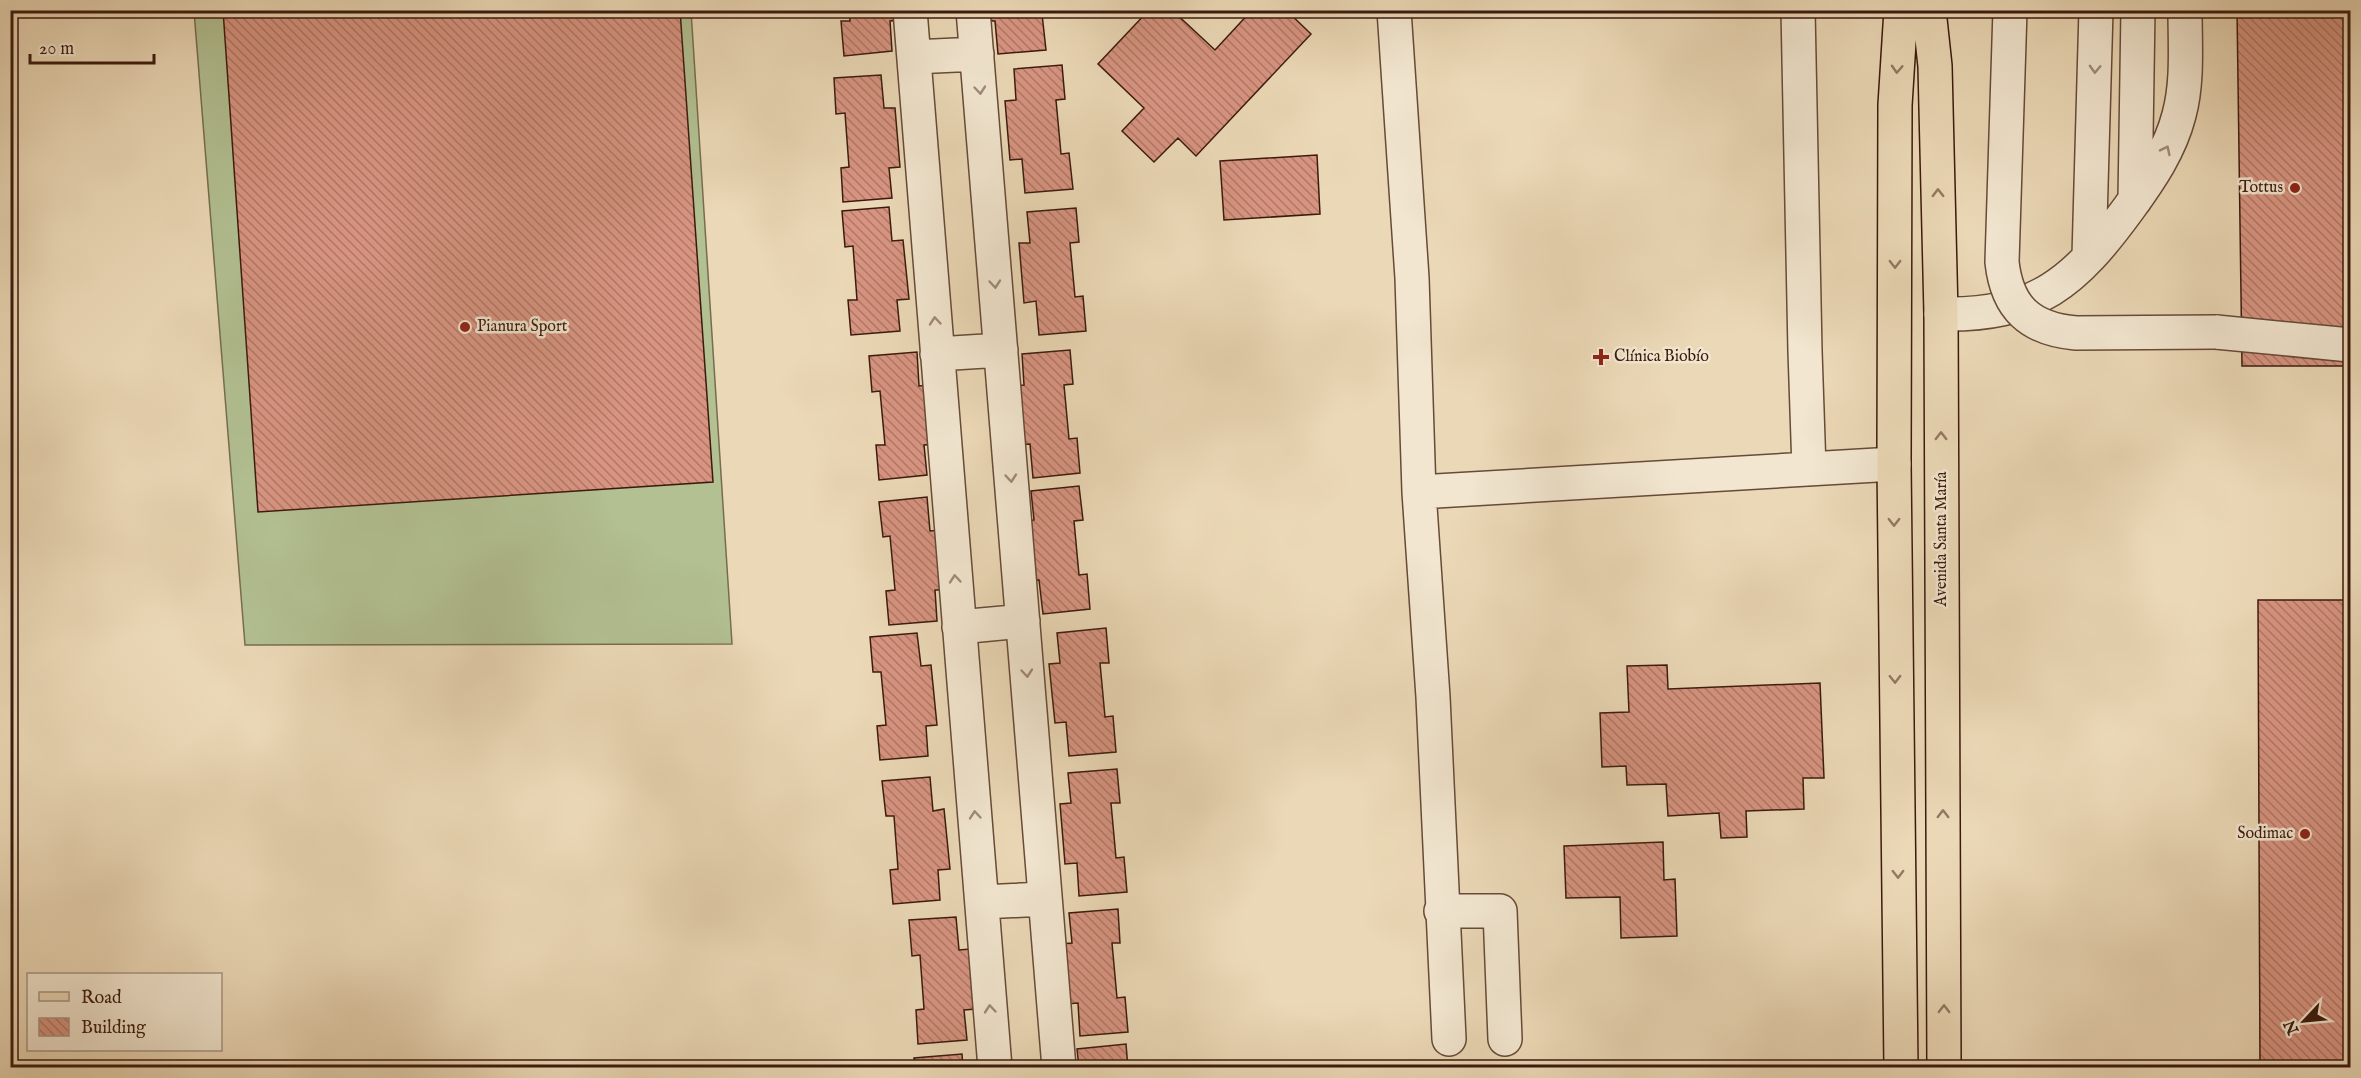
<svg xmlns="http://www.w3.org/2000/svg" width="2361" height="1078" font-family="'IM FELL English',serif">
<style>
.pitch{fill:#b2c092;stroke:#766d50;stroke-width:1.5}
.building{fill:url(#building-back-hatch);stroke:#3b1a0e;stroke-width:1.5}
.lines{fill:none;stroke-linecap:round;stroke-linejoin:round}
.minor-casing{stroke:#674a38;stroke-width:36}
.major-casing{stroke:#3b1a0e;stroke-width:36}
.minor{stroke:#f2e6d0;stroke-width:33}
.major{stroke:#ebd8b6;stroke-width:33}
.minor-bridge-casing{stroke:#674a38;stroke-width:36;stroke-linecap:butt}
.minor-bridge{stroke:#f2e6d0;stroke-width:33}
.oneway{stroke:#937962}
.oneway2{stroke:#a08a79}
.poi-dot{fill:#8f2418;stroke:#f2e6d0;stroke-width:2}
.labels{text-anchor:middle;dominant-baseline:central;stroke-width:5;stroke-linejoin:round;paint-order:stroke}
.poi-label{font-size:16px;fill:#3b1a0e;stroke:#f2e6d0;text-anchor:end}
.street-label{font-size:16px;fill:#3b1a0e;stroke:#f2e6d0}
</style>
<defs>
<pattern id="building-back-hatch" width="6" height="6" patternUnits="userSpaceOnUse" patternTransform="scale(1.5)"><rect width="6" height="6" fill="#d89481"/><path d="M-1 5l2 2M0 0l6 6M5-1l2 2" fill="none" stroke="#b07868"/></pattern>
</defs>
<rect width="100%" height="100%" fill="#ebd8b6"/>
<filter id="stains"><feTurbulence type="fractalNoise" baseFrequency=".00333" numOctaves="4"/><feColorMatrix values="0 0 0 0 .2 0 0 0 0 .09 0 0 0 0 .02 0 0 0 .5 -.17"/></filter>
<radialGradient id="worn" r=".72"><stop offset=".6" stop-color="#630" stop-opacity="0"/><stop offset="1" stop-color="#630" stop-opacity=".3"/></radialGradient>
<path class="pitch" d="M194 11H691L732 644 245 645Z"/>
<path class="building" d="M223 10H680L713 482 258 512Z
M849 10H901L902 20 890 21 892 51 844 56 841 21H850Z
M983 10H1034V15L1042 14 1046 50 998 54 995 21H984Z
M1149 10H1172L1215 50 1252 10H1286L1311 34 1196 156 1178 138 1154 162 1122 131 1144 108 1098 64Z
M2237 10H2350V366H2242Z
M1062 65 1065 99 1056 100 1061 154 1069 153 1073 189 1025 193 1022 159 1010 160 1005 101 1016 100 1014 69Z
M881 75 884 108H895L900 167 889 168 892 198 843 202 841 168 849 167 845 113 836 114 834 78Z
M1317 155 1320 214 1224 220 1220 161Z
M889 207 892 241 903 240 909 299 897 300 900 331 851 335 848 300H857L853 246 845 247 842 211Z
M1076 208 1079 242 1070 243 1075 297 1083 296 1086 331 1039 335 1036 301 1024 303 1019 243H1030L1027 212Z
M1070 350 1073 384 1064 385 1069 439 1077 438 1080 473 1033 478 1030 444 1019 445 1013 386 1024 385 1022 354Z
M917 352 919 386 931 385 936 444 924 445 927 475 879 480 876 445H885L880 391 872 392 869 356Z
M1079 486 1083 520 1074 521 1079 575 1087 574 1090 609 1043 614 1039 580 1028 581 1022 522 1034 520 1031 491Z
M927 497 930 531 941 530 947 590H935L937 621 889 625 886 591 895 590 890 536 883 537 879 502Z
M2258 600H2350V1068H2260Z
M1106 628 1109 663H1100L1105 717 1113 716 1116 752 1069 756 1066 722 1055 723 1049 664 1060 663 1057 633Z
M917 633 921 666 931 665 937 725 926 726 928 756 880 760 877 726 886 725 881 672H873L870 637Z
M1667 665 1668 689 1820 683 1824 778H1803L1804 809 1746 811 1747 837 1721 838 1719 813 1668 816 1666 784 1627 785 1626 766 1602 767 1600 713 1629 712 1627 666Z
M1117 769 1120 803H1111L1116 858 1124 857 1127 892 1079 896 1077 863 1065 864 1060 804 1071 803 1068 773Z
M930 777 933 811 944 809 950 869 938 870 940 900 893 904 890 870 898 869 894 816H886L882 781Z
M1663 842 1664 880 1675 879 1677 936 1621 938 1620 897 1566 898 1564 846Z
M1118 909 1120 943H1112L1117 998 1125 997 1128 1032 1080 1036 1078 1003 1066 1004 1061 944 1072 943 1069 913Z
M956 917 959 950 970 949 976 1009 964 1010 967 1040 918 1044 916 1010 924 1009 920 955 912 956 909 920Z
M1126 1044 1128 1068H1079L1077 1049Z
M962 1054 963 1068H915L914 1058Z"/>
<g class="lines">
<defs>
<path id="minor" d="M910 10 995 1068
M973 10 1059 1068
M1394 10 1412 278 1419 492 1433 697 1449 1039
M1798 10 1805 351 1809 469
M914 57 977 54
M2135 200 2138 10
M2089 256 2096 10
M1941 314C2037 316 2075 282 2129 208 2150 179 2170 150 2179 115 2188 82 2185 45 2185 10
M2216 332 2350 345
M937 354 1001 350
M1419 492 1894 464
M959 627 1023 621
M982 902 1045 899
M1441 911H1500L1505 1039"/>
<path id="major" d="M1901 10 1895 105 1894 464 1901 1068
M1929 10 1935 66 1941 314 1944 1068"/>
</defs>
<use href="#minor" class="minor-casing"/>
<use href="#major" class="major-casing"/>
<use href="#minor" class="minor"/>
<use href="#major" class="major"/>
<defs>
<path id="minor-bridge" d="M2010 10 2002 262C2007 308 2030 329 2076 333L2216 332"/>
</defs>
<use href="#minor-bridge" class="minor-bridge-casing"/>
<use href="#minor-bridge" class="minor-bridge"/>
</g>
<defs><path id="oneway-chevron" d="M-2-3.5L2.5 0L-2 3.5" fill="none" stroke-width="1.6" stroke-linecap="round" stroke-linejoin="round" transform="scale(1.5)"/></defs>
<g class="oneway">
<use href="#oneway-chevron" transform="translate(1897 69) rotate(93)"/>
<use href="#oneway-chevron" transform="translate(1938 193) rotate(-91)"/>
<use href="#oneway-chevron" transform="translate(1895 264) rotate(90)"/>
<use href="#oneway-chevron" transform="translate(1941 436) rotate(-90)"/>
<use href="#oneway-chevron" transform="translate(1894 522) rotate(90)"/>
<use href="#oneway-chevron" transform="translate(1895 679) rotate(89)"/>
<use href="#oneway-chevron" transform="translate(1943 814) rotate(-90)"/>
<use href="#oneway-chevron" transform="translate(1898 874) rotate(89)"/>
<use href="#oneway-chevron" transform="translate(1944 1009) rotate(-90)"/>
</g>
<g class="oneway2">
<use href="#oneway-chevron" transform="translate(2095 69) rotate(92)"/>
<use href="#oneway-chevron" transform="translate(980 90) rotate(85)"/>
<use href="#oneway-chevron" transform="translate(2166 150) rotate(-64)"/>
<use href="#oneway-chevron" transform="translate(995 284) rotate(85)"/>
<use href="#oneway-chevron" transform="translate(935 321) rotate(-95)"/>
<use href="#oneway-chevron" transform="translate(1011 478) rotate(85)"/>
<use href="#oneway-chevron" transform="translate(955 579) rotate(-95)"/>
<use href="#oneway-chevron" transform="translate(1027 673) rotate(85)"/>
<use href="#oneway-chevron" transform="translate(975 815) rotate(-95)"/>
<use href="#oneway-chevron" transform="translate(990 1009) rotate(-95)"/>
</g>
<g class="poi-dot">
<circle cx="2295" cy="188" r="6"/>
<circle cx="465" cy="327" r="6"/>
<path d="M1598 348h6v6h6v6h-6v6h-6v-6h-6v-6h6z"/>
<circle cx="2305" cy="834" r="6"/>
</g>
<g class="labels">
<g class="poi-label">
<text x="2283" y="188">Tottus</text>
<text x="477" y="327" text-anchor="start">Pianura Sport</text>
<text x="1614" y="357" text-anchor="start">Clínica Biobío</text>
<text x="2293" y="834">Sodimac</text>
</g>
<g class="street-label">
<text transform="translate(1942 539) rotate(-90)">Avenida Santa María</text>
</g>
</g>
<rect width="2361" height="1078" fill="none" stroke="#ebd8b6" stroke-width="36"/>
<rect x="12" y="12" width="2337" height="1054" fill="none" stroke="#3b1a0e" stroke-width="3"/>
<rect x="18" y="18" width="2325" height="1042" fill="none" stroke="#3b1a0e" stroke-width="1.5"/>
<rect x="27" y="973" width="195" height="78" fill="#f2e6d0" stroke="#a99482" stroke-width="1.5"/>
<rect x="39" y="992" width="30" height="9" fill="#ebd8b6" stroke="#a99482" stroke-width="1.5"/>
<text x="81" y="1003" font-size="18" fill="#3b1a0e">Road</text>
<rect x="39" y="1018" width="30" height="18" fill="url(#building-back-hatch)" stroke="#a99482" stroke-width="1.5"/>
<text x="81" y="1033" font-size="18" fill="#3b1a0e">Building</text>
<g transform="translate(2304 1021) rotate(244)" stroke="#f2e6d0" stroke-width="4.5" paint-order="stroke">
<path d="M0-4.5L10 22L0 15L-10 22Z" fill="#3b1a0e"/>
<text y="-9" font-size="16" font-weight="bold" text-anchor="middle" fill="#3b1a0e">N</text>
</g>
<path d="M30 54v9h124v-9" fill="none" stroke="#3b1a0e" stroke-width="3"/>
<text x="39" y="54" font-size="18" fill="#3b1a0e" stroke="#f2e6d0" stroke-width="4.5" paint-order="stroke">20 m</text>
<rect width="100%" height="100%" filter="url(#stains)"/>
<rect width="100%" height="100%" fill="url(#worn)"/>
</svg>
